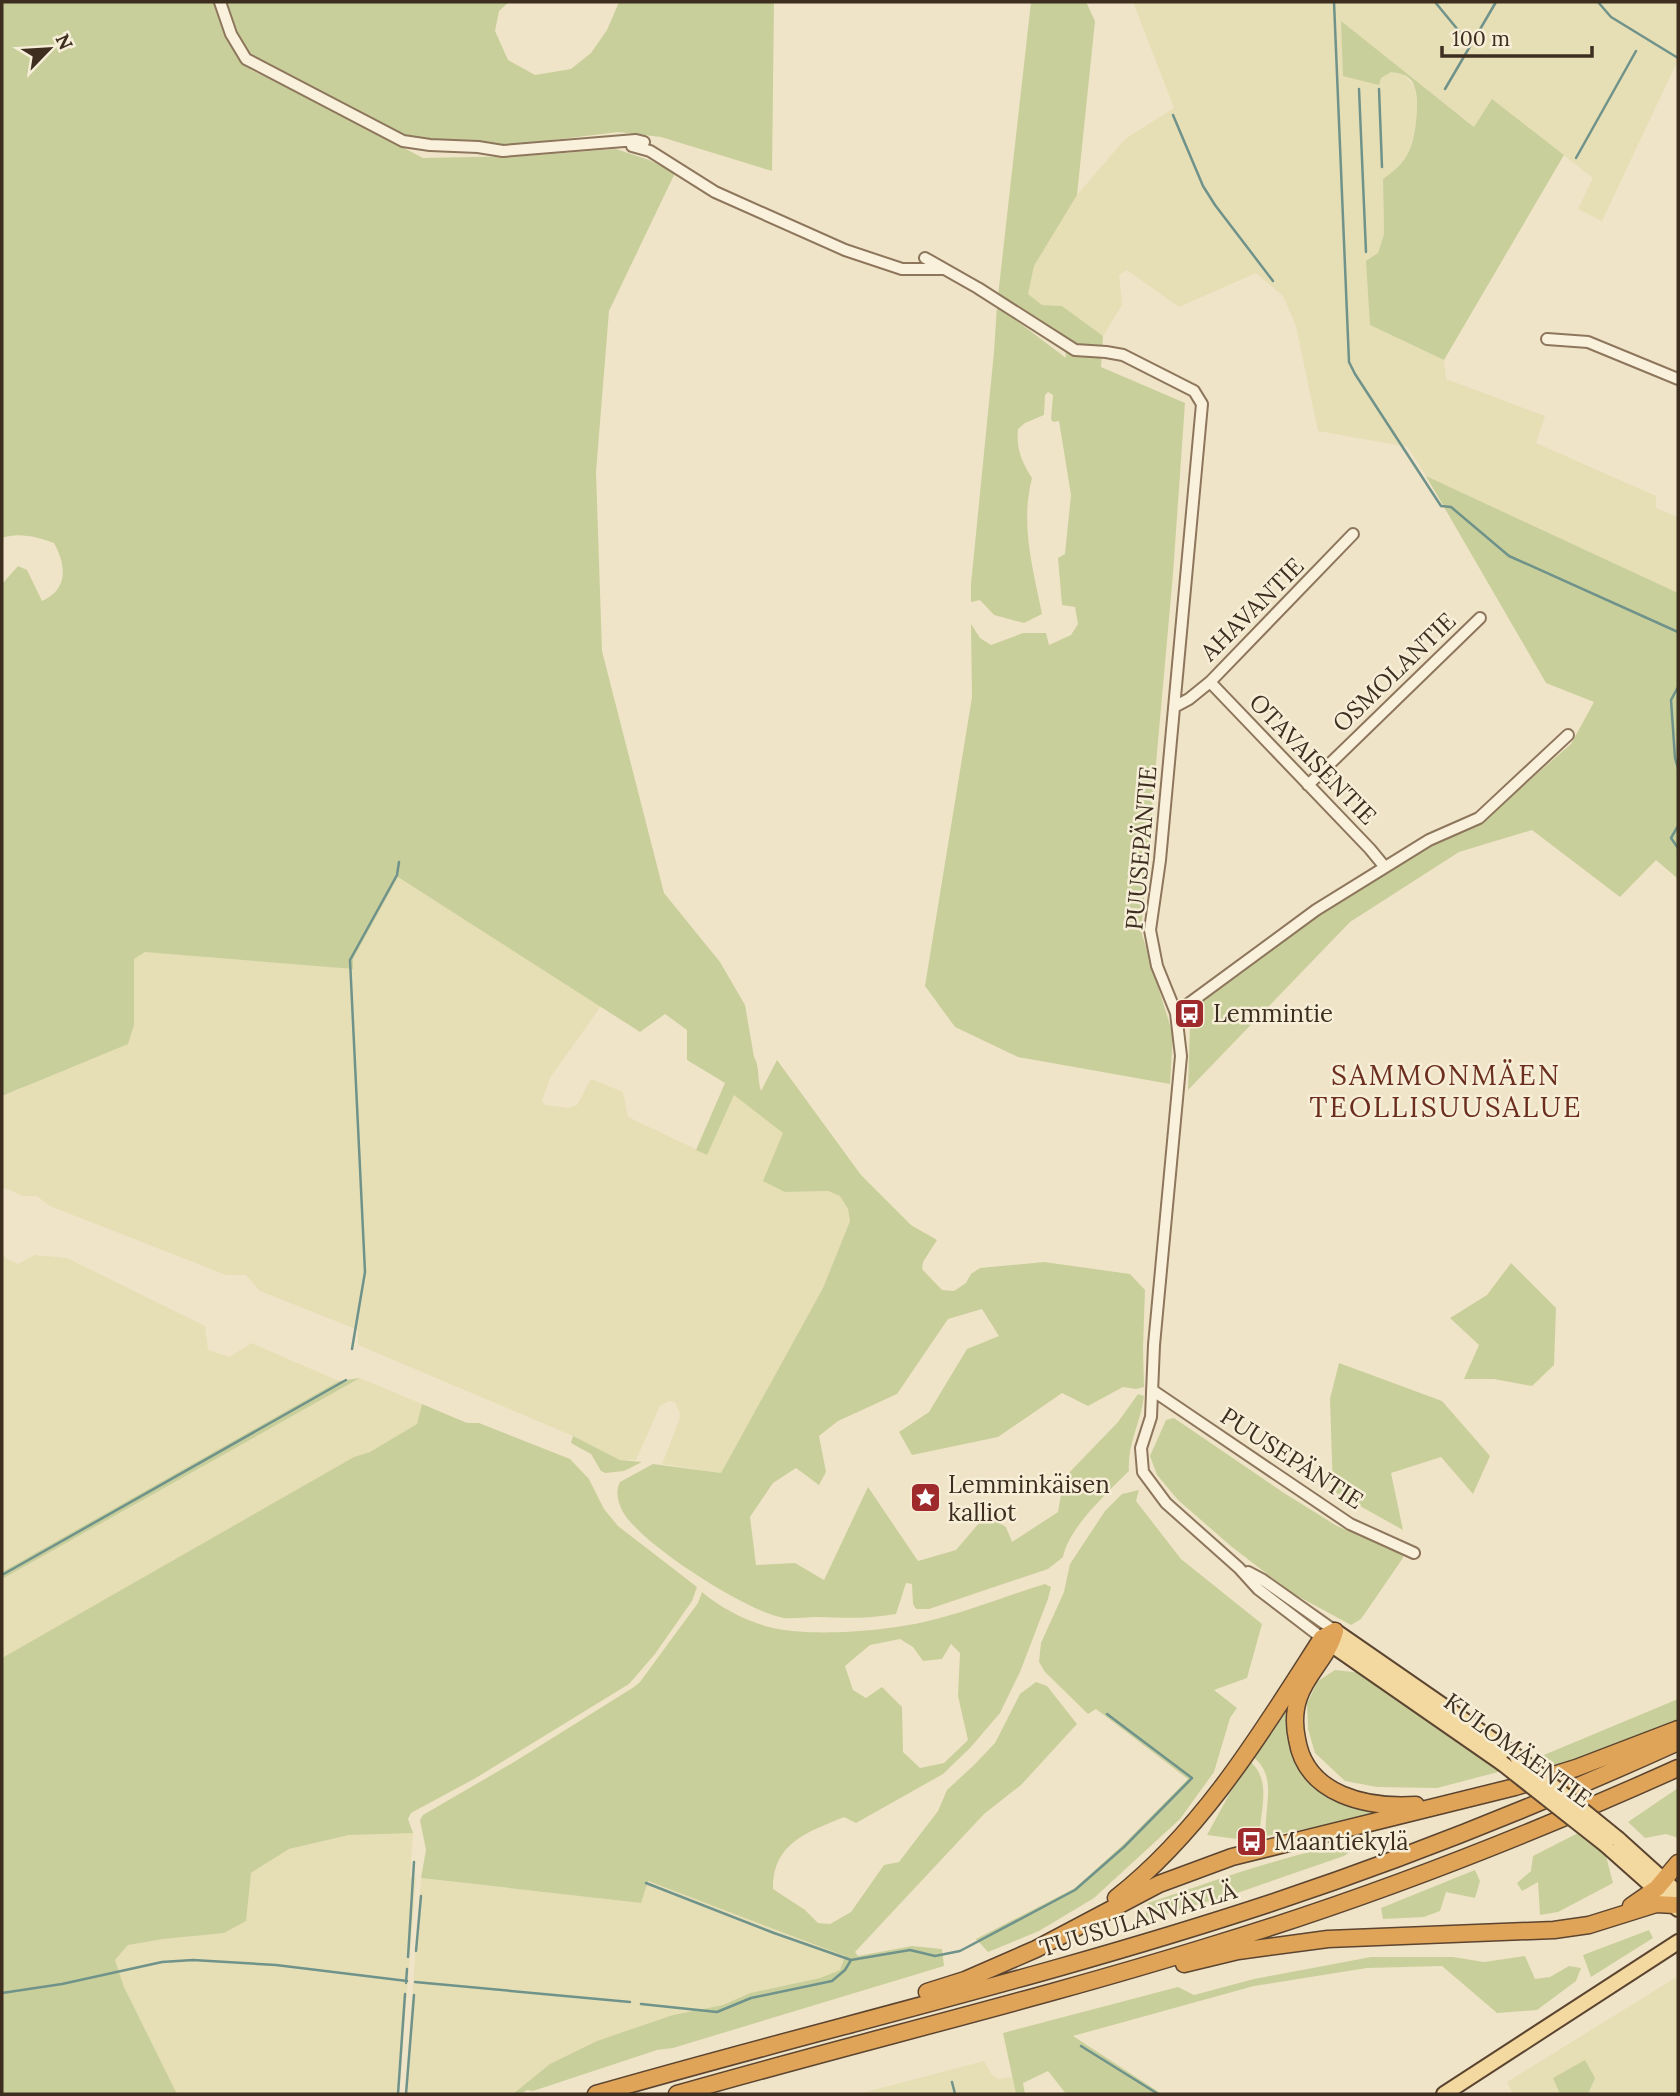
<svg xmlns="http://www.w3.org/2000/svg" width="1680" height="2096" font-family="Lora,serif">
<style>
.farmland{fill:#e6deb5}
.green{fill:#c9cf9b;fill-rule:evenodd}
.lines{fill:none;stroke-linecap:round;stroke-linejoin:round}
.stream{stroke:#6f938a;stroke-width:2.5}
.minor-casing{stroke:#8d765c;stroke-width:14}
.major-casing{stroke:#5b4430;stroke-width:18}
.highway-casing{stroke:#5b4430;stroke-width:19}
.minor{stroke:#faf1dc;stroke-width:10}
.major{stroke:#f3d9a0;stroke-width:14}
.highway{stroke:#e0a458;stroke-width:16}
.major-bridge-casing{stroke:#5b4430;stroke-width:18;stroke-linecap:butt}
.major-bridge{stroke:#f3d9a0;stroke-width:14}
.labels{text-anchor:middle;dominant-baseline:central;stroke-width:5;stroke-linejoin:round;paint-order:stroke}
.street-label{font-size:24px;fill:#3d2e20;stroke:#f7eed8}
.poi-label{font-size:24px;fill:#3d2e20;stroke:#f7eed8;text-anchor:start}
.quarter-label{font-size:28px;letter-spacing:2px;fill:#6b2e1e;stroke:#f7eed8}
</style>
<rect width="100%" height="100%" fill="#f0e4c8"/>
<path class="farmland" d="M1133 2H1678V60L1602 221 1578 209 1593 178 1493 100 1475 127 1341 22 1344 76 1381 78 1391 71 1402 73 1415 87 1418 115 1410 149 1399 167 1383 179 1384 234 1378 253 1370 325 1444 360 1446 379 1545 416 1536 443 1656 496V508L1678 517V593L1426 476 1408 447 1318 431 1296 326 1283 296 1256 273 1179 307 1127 270 1119 275 1122 305 1103 336 1062 306 1042 305 1028 294 1034 266 1077 195 1125 139 1174 108Z
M398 877 601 1006 550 1078 542 1101 545 1105 569 1108 577 1105 591 1079 623 1092 628 1117 706 1154 734 1094 784 1133 785 1192 828 1191 840 1196 848 1209 850 1221 823 1288 721 1473 662 1464 679 1421 680 1413 675 1402 669 1401 660 1406 636 1460H620L573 1436 358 1345V1330L260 1291 246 1275H226L50 1206 37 1196H23L2 1187V1096L19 1090 134 1025V959L145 951 353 969V959Z
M2 1248 5 1258 18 1264 35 1255 67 1258 205 1326 208 1350 230 1357 251 1343 339 1381 2 1572Z
M360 1378 422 1404 418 1424 370 1452 354 1457 2 1658V1579Z
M381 1832 413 1833 410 1877 416 1878 399 2094H177L124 1987 115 1960 128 1945 163 1939 251 1873 289 1849 349 1835Z
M421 1878 640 1903 647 1881 845 1955 840 1970 820 1978 750 1993 723 2005 673 2015 513 2094H405Z
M1675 1978 1678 1979V2094H1513L1507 2082Z
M984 2061 991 2074 998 2079 1012 2077 1016 2094H858Z"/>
<path class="green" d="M2 2H216L226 34 251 70 281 84 423 158 523 156 616 149 649 160 675 173 609 311 596 472 602 651 664 893 720 962 745 1005 754 1057C760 1067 757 1079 761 1091L777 1060 861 1175 911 1225 937 1240 923 1262 922 1269 942 1290 954 1291 966 1283 971 1274 980 1268 1044 1262 1130 1274 1145 1290 1143 1348 1144 1387 1136 1389 1123 1387 1088 1406 1062 1393 998 1437 912 1455 899 1432 929 1412 967 1349 999 1336 982 1309 948 1319 897 1394 838 1421 819 1436 826 1472 819 1485 796 1468 773 1483 750 1517 756 1565 795 1563 824 1580 868 1487 918 1561 956 1550 986 1515 1006 1527 1012 1542 1058 1512 1064 1478 1118 1422 1138 1394 1144 1396C1141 1422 1127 1444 1129 1471 1108 1492 1069 1527 1063 1557L1048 1569 929 1609H916L913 1604 912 1584 906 1583 896 1614C868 1619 844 1618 816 1617 806 1617 794 1619 784 1618 747 1612 641 1544 623 1512 618 1503 615 1492 620 1482L653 1464 721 1473 823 1288 850 1221 848 1209 840 1196 828 1191 785 1192 763 1181 783 1133 734 1095 707 1155 696 1150 725 1083 687 1060V1030L665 1014 640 1032 398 877 353 959V969L145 952 134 959V1025L128 1044 2 1096V584L18 566 27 570 42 601C69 589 66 565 54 543 37 537 19 532 2 538Z
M227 2H509L499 11 495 31 508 60 535 75 571 69 591 53 607 30 619 2H774L772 171 661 137 618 132 512 145 426 142 400 134 268 68 246 52 235 29Z
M1031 2H1086L1095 21 1077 195 1034 266 1028 294 1042 305 1062 306 1103 336 1101 367 1185 403 1173 574 1141 931 1173 1035 1170 1084 1018 1057 955 1027 925 986 972 697 971 624 980 638 991 645 1023 633H1046L1049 645 1071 635 1078 624 1075 607 1062 605 1058 558 1065 554 1071 495 1059 421 1053 422 1051 419 1053 395 1048 392 1045 395 1044 415 1025 423 1018 429C1016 449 1022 462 1032 478 1020 525 1033 568 1042 614L1024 623 994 615 980 600 971 602V584L994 352 997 306 1066 358 1064 340 998 296Z
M1341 21 1474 127 1492 99 1564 155 1444 360 1370 325 1366 261 1378 253 1384 234 1383 179C1394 171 1403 164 1409 151 1416 136 1422 93 1411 80 1405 74 1399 73 1391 72L1381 78 1379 85 1343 76Z
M1426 476 1678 593V879L1656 860 1620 897 1532 830 1459 852 1350 922 1188 1090 1190 1024 1193 1008 1221 985 1344 894 1422 849 1485 819 1571 744 1594 702 1546 683Z
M1511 1263 1556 1308 1554 1365 1532 1386 1494 1379H1464L1479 1345 1450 1318 1487 1295Z
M1339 1363 1442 1401 1490 1456 1473 1494 1441 1457 1391 1473 1403 1530 1333 1491 1330 1399Z
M360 1378 2 1579V1572L339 1381Z
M422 1404 467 1423H479L570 1459 589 1479 604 1509 618 1526 697 1587 692 1601 655 1654 629 1684 474 1779 411 1813 408 1819 413 1833 349 1835 289 1849 251 1873 246 1921 224 1933 163 1939 128 1945 115 1960 124 1987 177 2094H2V1658L354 1457 370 1452 417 1424Z
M1174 1418 1284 1493 1337 1526 1403 1554V1558L1361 1619 1351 1625 1292 1593 1232 1547 1178 1500 1157 1475 1150 1456 1166 1420Z
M573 1436 620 1460 642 1462 624 1471 605 1473 601 1471 591 1454 571 1443Z
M1139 1490 1136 1501 1181 1559 1262 1624 1247 1678 1214 1690 1237 1708 1230 1718 1214 1772 1180 1819 1094 1898 1039 1931 988 1952 976 1939 1075 1888 1124 1844 1188 1779 1096 1709 1088 1714 1045 1672 1039 1662 1041 1643 1064 1592 1070 1564 1105 1511 1122 1494Z
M1045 1584 1051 1587 1048 1599 1020 1672 1000 1713 970 1748 943 1774 856 1823 844 1817C808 1832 772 1843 773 1889L805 1910 818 1923 830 1924 851 1912 884 1865 899 1862 938 1811 947 1790 973 1766 995 1743 1020 1694 1036 1682 1047 1686 1077 1724 1021 1785 984 1814 855 1952 858 1956 912 1946 942 1949 944 1966 673 2048 657 2050 533 2091 527 2090 521 2094H513L550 2064 597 2041 673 2015 723 2005 750 1993 820 1978 840 1970 845 1956 648 1881 641 1903 421 1878 426 1850 420 1820 423 1815 514 1762 634 1687 640 1682 698 1603 702 1592C722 1609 748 1622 773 1628 814 1637 887 1631 928 1621 967 1612 1006 1596 1045 1584ZM900 1639 913 1647 923 1661 942 1659 951 1644 960 1653 958 1696 968 1740 944 1763 920 1768 903 1752 902 1707 882 1687 866 1698 853 1690 845 1666 870 1645Z
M1335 1670 1362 1673 1502 1771 1437 1788 1377 1787 1345 1781 1315 1753 1308 1729 1307 1703 1318 1681Z
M1291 1692 1307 1772 1397 1809 1340 1823 1266 1836C1263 1808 1280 1774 1250 1755Z
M1678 1699V1722L1555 1767 1539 1757Z
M1251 1762C1270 1780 1262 1805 1260 1828L1237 1839 1207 1835 1237 1780Z
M1678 1788V1838L1666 1834 1645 1838 1628 1822Z
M1580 1832 1606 1856 1613 1883 1558 1912 1540 1915 1538 1882 1522 1891 1517 1883 1531 1871 1533 1856Z
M1367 1840 1344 1856 1237 1893 1145 1920 1148 1903C1221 1879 1292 1852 1367 1840Z
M1475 1870 1480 1881 1475 1898 1446 1892 1440 1911 1424 1917 1383 1919 1381 1908Z
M1649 1930 1653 1938 1591 1977 1583 1955Z
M1525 1956 1535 1979 1550 1977 1569 1966 1581 1968 1576 1981 1537 2010 1497 2013 1442 1966 1367 1968 1254 1986 1073 2036 1162 2094H1066L1048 2071 1023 2083 1025 2094H1016L1003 2033 1178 1987 1194 1995 1254 1979 1371 1957H1453L1484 1962Z
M1585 2060 1595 2078 1588 2094H1560L1553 2078Z"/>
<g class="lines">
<path class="stream" d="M1334 2 1349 362 1355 374 1441 506 1451 507 1509 556 1678 632
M1435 2 1463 36
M1598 2 1611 17 1678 58
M1359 89 1366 252
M1379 89 1382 167
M1445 89 1496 2
M1173 115 1203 186 1215 205 1273 281
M1576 158 1636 51
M1678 687 1671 700 1675 758 1678 768
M1678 826 1671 838 1678 848
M352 1349 365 1272 350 960 397 875 399 862
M2 1575 346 1380
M646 1883 774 1933 851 1960
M416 1951 421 1896
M408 1957 414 1862
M415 1982 630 2002
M406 1983 407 1969
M2 1993 62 1984 162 1962 193 1960 276 1965 407 1981
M641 2004 717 2012 751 1998 832 1981 845 1970 851 1960 910 1950 935 1956 960 1951 1075 1890 1124 1847 1192 1778 1107 1714
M1081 2046 1158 2094
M952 2082 955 2094
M398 2094 405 1994
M406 2094 414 1995"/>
<defs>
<path id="minor" d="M220 2 231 34 246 59 403 141 430 145 478 147 503 151 636 140 644 142
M632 146 650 151 715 192 845 250 902 269H942
M925 258 978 288 1075 350 1106 352 1123 355 1194 391 1202 404 1160 860 1150 930 1157 966 1176 1013 1181 1056 1154 1345 1151 1417 1141 1448 1143 1472 1166 1503 1239 1568 1258 1589 1322 1638
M1547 339 1588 342 1678 379
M1210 682 1370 849 1384 866
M1176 706 1189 699 1210 682 1353 534
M1308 785 1480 618
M1176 1013 1316 910 1429 840 1479 818 1568 735
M1152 1390 1350 1524 1414 1553
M1248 1572 1263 1580 1335 1631"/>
<path id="major" d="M1335 1631 1517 1757
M1322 1638 1502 1763
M1618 1839 1678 1893
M1606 1845 1678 1909
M1444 2094 1678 1942"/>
<path id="highway" d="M1335 1631C1329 1656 1307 1673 1299 1697 1294 1711 1294 1725 1297 1739 1306 1796 1368 1808 1416 1805
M1116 1898C1203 1830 1263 1730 1322 1638L1335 1631
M1631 1906 1657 1888 1678 1863
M1184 1964 1238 1951 1328 1939 1554 1930 1589 1925 1656 1904 1675 1905
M927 1992 965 1980 1036 1949 1159 1884 1232 1857 1515 1787 1576 1768 1678 1729
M596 2094C822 2029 1051 1976 1274 1902 1412 1856 1546 1802 1678 1742
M677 2094C855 2043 1036 2000 1213 1945 1372 1897 1527 1836 1678 1768"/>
</defs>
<use href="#minor" class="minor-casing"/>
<use href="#major" class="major-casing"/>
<use href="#highway" class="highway-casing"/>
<use href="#minor" class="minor"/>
<use href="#major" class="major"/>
<use href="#highway" class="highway"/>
<defs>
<path id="major-bridge" d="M1517 1757 1618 1839
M1502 1763 1606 1845"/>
</defs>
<use href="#major-bridge" class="major-bridge-casing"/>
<use href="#major-bridge" class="major-bridge"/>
</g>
<defs>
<symbol id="bus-square" viewBox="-11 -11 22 22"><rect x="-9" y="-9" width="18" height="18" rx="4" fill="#9e2a2b" stroke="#f7eed8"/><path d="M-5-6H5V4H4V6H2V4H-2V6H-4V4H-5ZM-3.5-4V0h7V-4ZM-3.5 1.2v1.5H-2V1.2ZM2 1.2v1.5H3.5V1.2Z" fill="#fff"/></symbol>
<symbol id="sight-square" viewBox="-11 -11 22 22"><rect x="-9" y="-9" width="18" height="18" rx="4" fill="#9e2a2b" stroke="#f7eed8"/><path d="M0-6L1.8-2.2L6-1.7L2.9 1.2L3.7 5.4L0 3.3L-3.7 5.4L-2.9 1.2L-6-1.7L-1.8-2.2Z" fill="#fff"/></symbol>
</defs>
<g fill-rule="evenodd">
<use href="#bus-square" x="1172" y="996" width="35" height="35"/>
<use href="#sight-square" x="908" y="1480" width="35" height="35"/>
<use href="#bus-square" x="1234" y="1824" width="35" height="35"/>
</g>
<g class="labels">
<g class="street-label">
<text transform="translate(1252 609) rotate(-45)">AHAVANTIE</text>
<text transform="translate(1394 672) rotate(-44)">OSMOLANTIE</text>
<text transform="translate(1313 759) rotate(46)">OTAVAISENTIE</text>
<text transform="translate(1141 848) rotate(-85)">PUUSEPÄNTIE</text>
<text transform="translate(1292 1458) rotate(33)">PUUSEPÄNTIE</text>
<text transform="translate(1518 1750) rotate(36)">KULOMÄENTIE</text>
<text transform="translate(1138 1919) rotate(-17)">TUUSULANVÄYLÄ</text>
</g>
<g class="poi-label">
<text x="1213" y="1013">Lemmintie</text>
<text x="948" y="1484">Lemminkäisen<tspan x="948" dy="28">kalliot</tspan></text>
<text x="1274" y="1841">Maantiekylä</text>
</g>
<g class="quarter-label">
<text x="1446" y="1075">SAMMONMÄEN<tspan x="1446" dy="32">TEOLLISUUSALUE</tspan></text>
</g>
</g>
<rect width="1680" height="2096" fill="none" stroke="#3d2e20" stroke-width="7"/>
<g transform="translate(49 49) rotate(65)" stroke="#f7eed8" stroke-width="5" paint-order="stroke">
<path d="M0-5L12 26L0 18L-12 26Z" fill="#3d2e20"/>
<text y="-10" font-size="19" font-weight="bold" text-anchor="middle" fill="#3d2e20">N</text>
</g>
<path d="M1442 46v10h150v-10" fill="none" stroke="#3d2e20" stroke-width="3.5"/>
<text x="1452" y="46" font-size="21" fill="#3d2e20" stroke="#f7eed8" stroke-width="5" paint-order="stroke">100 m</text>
</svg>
